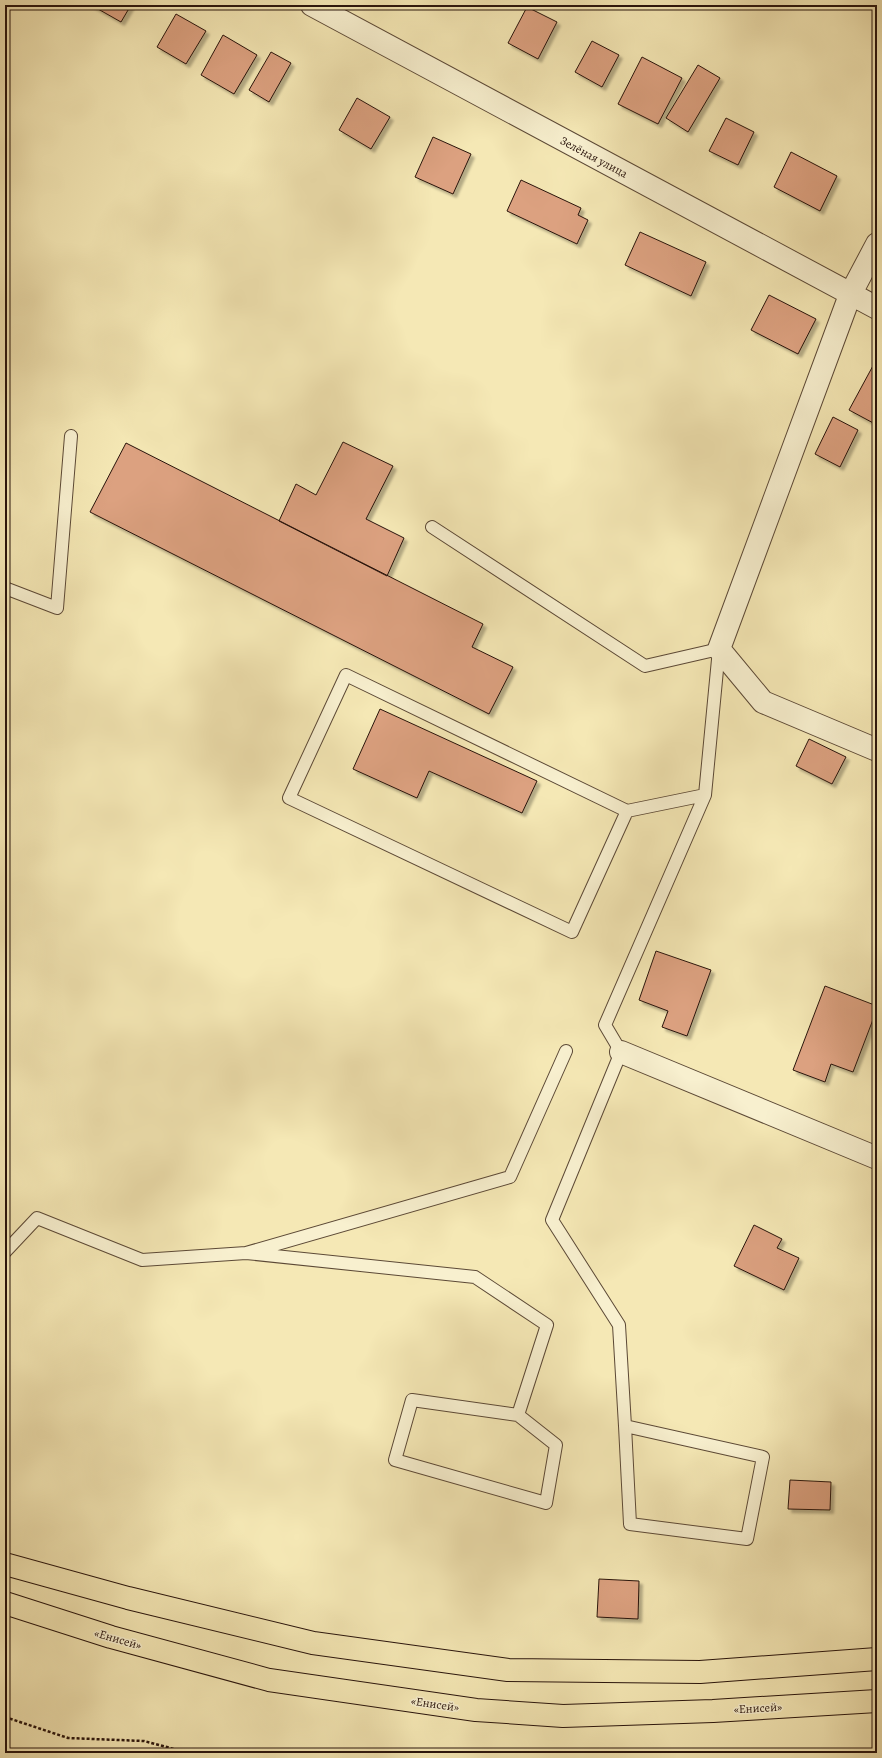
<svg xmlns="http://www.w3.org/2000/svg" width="882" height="1758" font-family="Alegreya,serif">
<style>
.building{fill:#dca180;stroke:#29140c;filter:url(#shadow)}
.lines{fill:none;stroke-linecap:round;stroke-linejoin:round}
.service-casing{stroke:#5c4936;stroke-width:14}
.minor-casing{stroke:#5c4936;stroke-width:24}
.trunk-casing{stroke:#29140c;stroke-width:24}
.path{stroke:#29140c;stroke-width:2.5;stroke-dasharray:3 2;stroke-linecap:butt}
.service{stroke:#f8f0cf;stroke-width:12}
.minor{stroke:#f8f0cf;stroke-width:22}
.trunk{stroke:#f5e8b5;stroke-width:22}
.labels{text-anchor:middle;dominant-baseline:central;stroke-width:3;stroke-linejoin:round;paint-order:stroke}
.street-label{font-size:12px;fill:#29140c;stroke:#f8f0cf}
</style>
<defs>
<filter id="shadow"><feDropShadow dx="3.5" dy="3.5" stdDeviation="1" flood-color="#0004"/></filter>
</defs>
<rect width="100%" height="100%" fill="#f5e8b5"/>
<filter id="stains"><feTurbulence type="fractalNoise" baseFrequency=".005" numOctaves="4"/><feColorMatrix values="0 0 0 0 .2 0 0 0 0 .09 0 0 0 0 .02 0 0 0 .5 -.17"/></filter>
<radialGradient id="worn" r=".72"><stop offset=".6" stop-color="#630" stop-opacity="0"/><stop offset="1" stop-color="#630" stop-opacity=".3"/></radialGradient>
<path class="building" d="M91 5H131L121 22Z
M527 7 557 22 538 59 508 43Z
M176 14 206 31 186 64 157 47Z
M223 35 257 55 234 94 201 75Z
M592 41 619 55 602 87 575 72Z
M271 52 291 63 269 102 249 90Z
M642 57 682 78 658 124 618 104Z
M698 65 720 78 688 132 666 118Z
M357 98 390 117 371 149 339 130Z
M726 118 754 132 738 165 709 151Z
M433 137 471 154 453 194 415 177Z
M791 152 837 176 820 211 774 187Z
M521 180 581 208 578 215 588 220 577 244 507 211Z
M640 232 706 262 691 296 625 265Z
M769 295 816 319 798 354 751 330Z
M875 362 877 363V425L849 410Z
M833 417 858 430 840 467 815 454Z
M343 442 393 466 366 519 404 538 387 576 279 521 296 484 316 495Z
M126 443 483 624 472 647 513 667 489 714 90 512Z
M380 709 537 781 522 813 429 771 417 798 353 769Z
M809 739 846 757 832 784 796 766Z
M656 951 711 970 687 1036 662 1027 668 1011 639 1000Z
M825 986 877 1006V1009L853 1072 831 1064 825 1082 793 1070Z
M754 1225 782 1239 777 1248 799 1258 784 1290 734 1266Z
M790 1480 831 1482 830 1510 788 1509Z
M599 1579 639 1581 638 1619 597 1617Z"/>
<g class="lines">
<defs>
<path id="service" d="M432 527 645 666 719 649 705 795 605 1025 621 1052 552 1220 619 1325 625 1426 763 1457 747 1539 630 1524 625 1426
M5 588 57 608 71 436
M627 811 572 932 289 798 346 675 627 811 705 795
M5 1252 37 1218 142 1260 246 1253 510 1177 566 1051
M246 1253 475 1277 547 1325 518 1415 412 1400 395 1460 546 1503 556 1445 518 1415"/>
<path id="minor" d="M312 5 877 308
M877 244 850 295 719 649 763 702 877 750
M621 1052 877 1158"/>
<path id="trunk" d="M5 1564 128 1598 313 1643 508 1670 700 1672 877 1659
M5 1603 111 1637 269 1680 476 1710 563 1716 713 1711 877 1701"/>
</defs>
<use href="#service" class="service-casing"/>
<use href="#minor" class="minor-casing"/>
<use href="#trunk" class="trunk-casing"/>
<path class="path" d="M5 1717 68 1738 144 1741 189 1753"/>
<use href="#service" class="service"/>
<use href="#minor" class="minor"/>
<use href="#trunk" class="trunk"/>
</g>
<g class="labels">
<g class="street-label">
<text transform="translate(594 157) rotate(28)">Зелёная улица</text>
<text transform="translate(118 1639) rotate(16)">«Енисей»</text>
<text transform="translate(435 1704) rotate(8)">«Енисей»</text>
<text transform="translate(758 1708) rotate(-3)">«Енисей»</text>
</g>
</g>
<rect width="882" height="1758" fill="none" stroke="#f5e8b5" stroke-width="20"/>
<rect x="6" y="6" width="870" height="1746" fill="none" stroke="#29140c" stroke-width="2"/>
<rect x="10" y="10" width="862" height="1738" fill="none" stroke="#29140c"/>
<rect width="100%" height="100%" filter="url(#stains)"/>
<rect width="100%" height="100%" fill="url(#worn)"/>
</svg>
